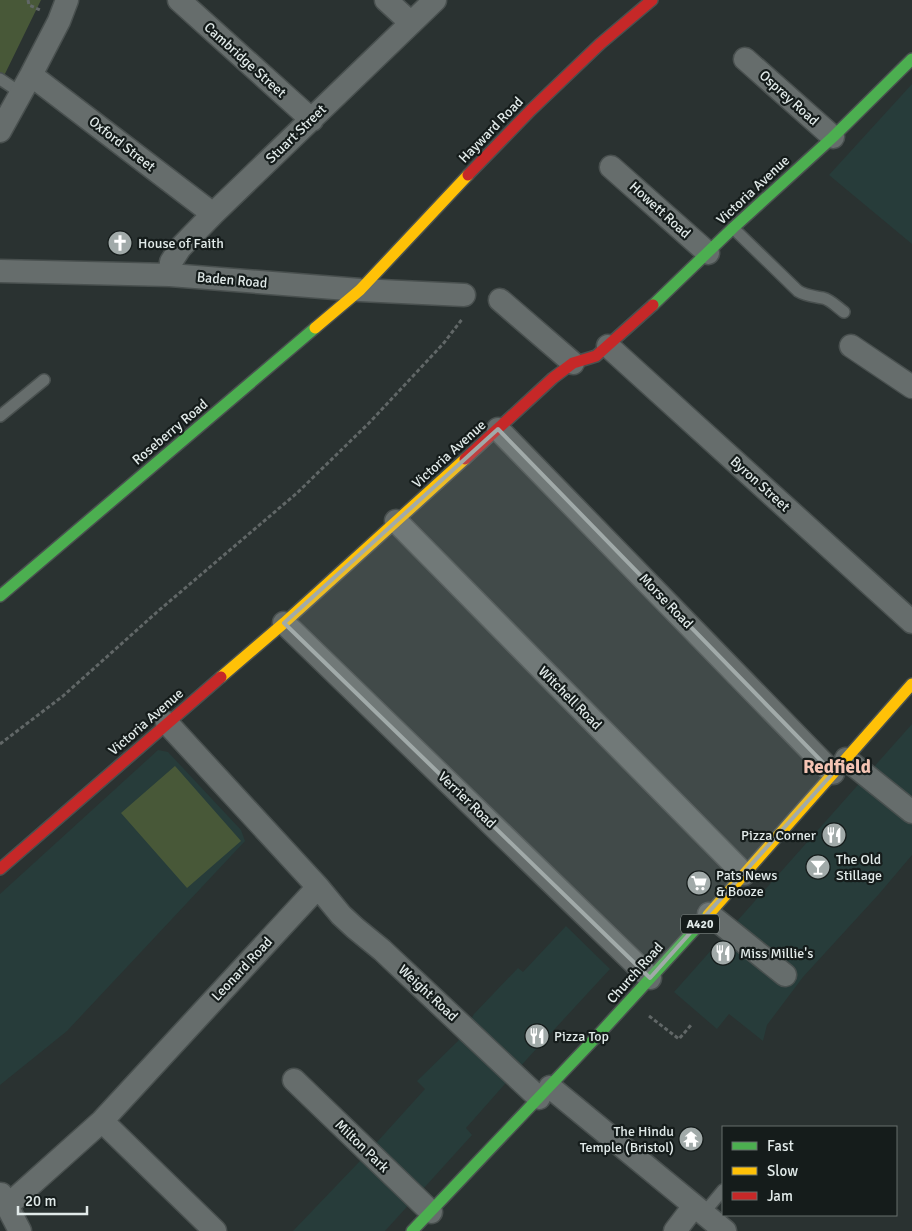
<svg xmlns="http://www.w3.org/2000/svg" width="912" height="1231" font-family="Signika,sans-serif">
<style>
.built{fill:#273c3a}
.green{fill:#485838}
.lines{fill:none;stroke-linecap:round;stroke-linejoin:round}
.lane-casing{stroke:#49504f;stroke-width:14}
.street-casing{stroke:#49504f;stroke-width:25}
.fast-casing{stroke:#49504f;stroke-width:14}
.slow-casing{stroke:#49504f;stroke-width:14}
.jam-casing{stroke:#49504f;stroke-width:14}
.path{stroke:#616767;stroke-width:3;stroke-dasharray:4 2.5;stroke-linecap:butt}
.lane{stroke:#666d6c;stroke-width:11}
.street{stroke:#666d6c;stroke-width:22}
.fast{stroke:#4caf50;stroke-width:11}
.slow{stroke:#ffc107;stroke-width:11}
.jam{stroke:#c62828;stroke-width:11}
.marked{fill:#a1aaa9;fill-opacity:0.2;stroke:#a1aaa9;stroke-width:4;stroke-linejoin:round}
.labels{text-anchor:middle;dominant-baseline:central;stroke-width:4.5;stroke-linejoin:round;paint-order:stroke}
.shield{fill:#151c1b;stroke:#a4acab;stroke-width:1}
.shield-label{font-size:12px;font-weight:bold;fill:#e1eae9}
.street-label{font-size:14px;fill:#e1eae9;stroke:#151c1b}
.poi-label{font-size:14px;fill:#e1eae9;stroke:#151c1b;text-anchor:start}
.district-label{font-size:19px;font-weight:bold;fill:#f4c4b4;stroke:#151c1b}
</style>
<rect width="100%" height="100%" fill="#2a3231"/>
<path class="built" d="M912 84V244L829 175Z
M912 724V855L879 894 803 977 767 1025 763 1041 729 1014 717 1029 674 992Z
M158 750 168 752 241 830 245 841 67 1031 0 1085V894Z
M566 926 610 969 527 1059 466 1128 472 1135 385 1231H293L359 1162 425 1089 417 1081 458 1041 474 1014 518 968 523 972Z"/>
<path class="green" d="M0 0H41L0 84Z
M175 766 241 841 187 888 121 813Z"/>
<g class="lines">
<defs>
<path id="lane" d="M0 79 21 93
M733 228 798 291C806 296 813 296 823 298 831 300 837 307 844 312
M0 416 44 380
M703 1214 723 1190"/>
<path id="street" d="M179 0 312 120
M386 0 411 23
M745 59 833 137
M31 75 213 214
M0 131 31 75 59 21 67 0
M611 167 708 253
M0 271 170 275 360 290 464 295
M170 275 171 262 180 248 213 214 435 0
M500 300 573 363
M608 346 912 622
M851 346 912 387
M498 429 833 773
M396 521 744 874
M284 623 650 978
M167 723 318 887 341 915 355 928 382 950 539 1098
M846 759 912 812
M709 914 785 975
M294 1080 431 1212
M550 1087 725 1231
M102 1121 215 1231
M1 1194 20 1231
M7 1206 102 1121 318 887
M675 1231 694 1206"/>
<path id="fast" d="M653 305 733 228 833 137 912 59
M0 596 315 328
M412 1231 601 1032 708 915"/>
<path id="slow" d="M315 328 360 290 468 175
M221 677 284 623 465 459
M708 915 912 684"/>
<path id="jam" d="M468 175 531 110 600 44 652 0
M465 459 553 378 573 363 596 356 653 305
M0 869 221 677"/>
</defs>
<use href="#lane" class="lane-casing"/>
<use href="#street" class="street-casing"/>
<use href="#fast" class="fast-casing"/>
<use href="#slow" class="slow-casing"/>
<use href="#jam" class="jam-casing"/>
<path class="path" d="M28 0 29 5 40 10
M0 744 63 696 157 612 297 493 369 423 443 344 463 318
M649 1016 679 1039 691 1025"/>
<use href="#lane" class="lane"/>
<use href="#street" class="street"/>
<use href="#fast" class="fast"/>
<use href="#slow" class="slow"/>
<use href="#jam" class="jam"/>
</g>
<path class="marked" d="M498 429 833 773 650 978 284 623Z"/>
<defs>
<symbol id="church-disc" viewBox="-11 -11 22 22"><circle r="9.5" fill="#a1aaa9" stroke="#151c1b"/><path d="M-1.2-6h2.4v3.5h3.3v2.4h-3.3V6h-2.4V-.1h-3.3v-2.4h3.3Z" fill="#fff"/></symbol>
<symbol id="restaurant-disc" viewBox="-11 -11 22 22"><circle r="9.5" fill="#a1aaa9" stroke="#151c1b"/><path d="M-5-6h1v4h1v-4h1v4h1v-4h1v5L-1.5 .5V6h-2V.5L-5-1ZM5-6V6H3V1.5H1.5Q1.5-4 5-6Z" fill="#fff"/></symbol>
<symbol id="bar-disc" viewBox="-11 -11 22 22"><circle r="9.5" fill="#a1aaa9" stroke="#151c1b"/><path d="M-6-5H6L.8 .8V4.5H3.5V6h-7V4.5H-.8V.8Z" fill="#fff"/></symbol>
<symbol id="supermarket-disc" viewBox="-11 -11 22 22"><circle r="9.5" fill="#a1aaa9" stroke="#151c1b"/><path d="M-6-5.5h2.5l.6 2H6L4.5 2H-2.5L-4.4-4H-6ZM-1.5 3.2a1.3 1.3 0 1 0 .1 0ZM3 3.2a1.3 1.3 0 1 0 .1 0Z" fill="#fff"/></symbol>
<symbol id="temple-disc" viewBox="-11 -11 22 22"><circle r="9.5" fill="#a1aaa9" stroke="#151c1b"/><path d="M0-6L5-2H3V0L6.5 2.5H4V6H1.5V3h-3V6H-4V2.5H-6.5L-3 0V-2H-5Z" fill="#fff"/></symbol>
</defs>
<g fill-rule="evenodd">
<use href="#church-disc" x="106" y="229" width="28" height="28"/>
<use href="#restaurant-disc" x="820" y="821" width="28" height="28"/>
<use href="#bar-disc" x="804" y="853" width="28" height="28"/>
<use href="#supermarket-disc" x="685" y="869" width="28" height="28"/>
<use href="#restaurant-disc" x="709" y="939" width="28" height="28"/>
<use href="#restaurant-disc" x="523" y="1022" width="28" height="28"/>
<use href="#temple-disc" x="677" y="1125" width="28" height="28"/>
</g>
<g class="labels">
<rect class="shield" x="681" y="914.5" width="38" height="19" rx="4"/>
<g class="shield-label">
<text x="700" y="924">A420</text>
</g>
<g class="street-label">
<text transform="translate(245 60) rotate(42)">Cambridge Street</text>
<text transform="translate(789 98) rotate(42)">Osprey Road</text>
<text transform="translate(491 130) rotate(-46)">Hayward Road</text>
<text transform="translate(296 134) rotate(-44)">Stuart Street</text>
<text transform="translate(122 144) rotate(38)">Oxford Street</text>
<text transform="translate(753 190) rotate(-43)">Victoria Avenue</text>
<text transform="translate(660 210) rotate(42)">Howett Road</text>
<text transform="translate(232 280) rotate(5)">Baden Road</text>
<text transform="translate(170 432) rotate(-40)">Roseberry Road</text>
<text transform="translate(449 454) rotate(-42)">Victoria Avenue</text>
<text transform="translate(760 484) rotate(42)">Byron Street</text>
<text transform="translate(666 601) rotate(46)">Morse Road</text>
<text transform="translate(570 698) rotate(45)">Witchell Road</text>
<text transform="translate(146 722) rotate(-41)">Victoria Avenue</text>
<text transform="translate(467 800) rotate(44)">Verrier Road</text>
<text transform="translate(242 969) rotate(-47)">Leonard Road</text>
<text transform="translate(635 973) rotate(-48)">Church Road</text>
<text transform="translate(428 993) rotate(43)">Weight Road</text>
<text transform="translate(362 1146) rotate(44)">Milton Park</text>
</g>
<g class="poi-label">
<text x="138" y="243">House of Faith</text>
<text x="816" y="835" text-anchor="end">Pizza Corner</text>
<text x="836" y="859">The Old<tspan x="836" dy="16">Stillage</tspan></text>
<text x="716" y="875">Pats News<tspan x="716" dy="16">&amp; Booze</tspan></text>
<text x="740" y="953">Miss Millie's</text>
<text x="554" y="1036">Pizza Top</text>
<text x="674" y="1131" text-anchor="end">The Hindu<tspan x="674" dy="16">Temple (Bristol)</tspan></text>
</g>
<g class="district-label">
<text x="837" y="767">Redfield</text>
</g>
</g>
<rect x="722" y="1126" width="175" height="90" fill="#151c1b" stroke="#676e6d"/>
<rect x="732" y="1142" width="25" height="8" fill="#4caf50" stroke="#676e6d"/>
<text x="767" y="1151" font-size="15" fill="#e1eae9">Fast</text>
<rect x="732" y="1167" width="25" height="8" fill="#ffc107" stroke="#676e6d"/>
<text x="767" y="1176" font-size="15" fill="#e1eae9">Slow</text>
<rect x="732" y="1192" width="25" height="8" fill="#c62828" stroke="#676e6d"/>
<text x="767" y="1201" font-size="15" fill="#e1eae9">Jam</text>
<path d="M18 1206v8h69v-8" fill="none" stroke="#e1eae9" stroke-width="2.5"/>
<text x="25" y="1206" font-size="15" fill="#e1eae9" stroke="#151c1b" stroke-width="4" paint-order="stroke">20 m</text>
</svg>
